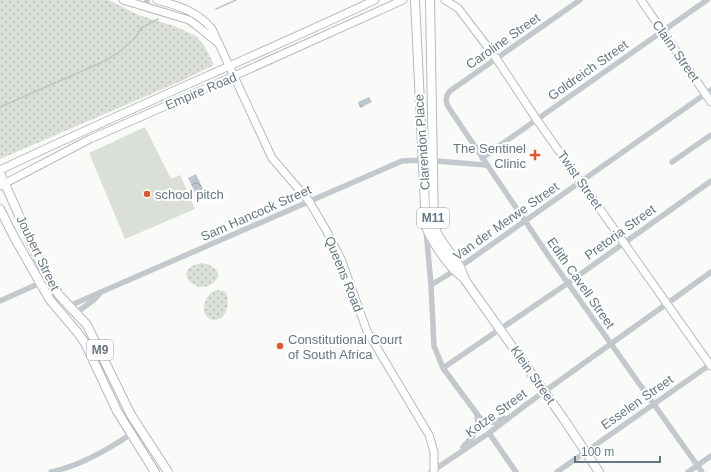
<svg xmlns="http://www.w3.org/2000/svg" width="711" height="472" font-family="Helvetica,sans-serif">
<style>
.park{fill:url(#park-dots)}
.garden{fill:#dadfd7}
.water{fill:url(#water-waves)}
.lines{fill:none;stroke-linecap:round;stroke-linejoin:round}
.stream{stroke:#bbc7cb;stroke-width:1.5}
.secondary-casing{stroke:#b3babf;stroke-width:9}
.primary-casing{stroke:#b5babe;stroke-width:10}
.street{stroke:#c3c8cc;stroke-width:5.5}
.secondary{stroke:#fff;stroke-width:7}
.primary{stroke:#fff;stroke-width:8}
.poi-dot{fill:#e4572e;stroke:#fff;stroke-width:1.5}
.labels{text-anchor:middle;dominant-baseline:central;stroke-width:4;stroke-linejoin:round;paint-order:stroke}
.shield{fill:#fff;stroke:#939fa8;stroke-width:1}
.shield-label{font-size:12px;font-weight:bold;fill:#657683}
.street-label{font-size:13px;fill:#657683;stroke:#fff}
.poi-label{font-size:13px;fill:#657683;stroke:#fff;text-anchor:start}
</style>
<defs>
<pattern id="park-dots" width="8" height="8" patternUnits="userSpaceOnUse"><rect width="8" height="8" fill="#dadfd7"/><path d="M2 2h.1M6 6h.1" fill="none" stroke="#b4b9b4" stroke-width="1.8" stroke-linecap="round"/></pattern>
<pattern id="water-waves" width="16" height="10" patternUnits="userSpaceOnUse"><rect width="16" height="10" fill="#bbc7cb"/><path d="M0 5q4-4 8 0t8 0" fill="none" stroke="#9ca6aa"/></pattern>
</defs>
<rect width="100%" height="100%" fill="#fafaf8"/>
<path class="park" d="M0 0H109L138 15 174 26 196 36 204 45 214 65 179 82 0 159Z
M202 263C211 264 226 273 213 283 196 297 169 269 202 263Z
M217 290 224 291 227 294C233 332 194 323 206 300 209 294 212 291 217 290Z"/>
<path class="garden" d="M145 127 171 179 180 175 195 209 125 239 89 153Z"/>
<path class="water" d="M369 97 372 102 360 108 358 102Z
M196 174 204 191 196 195 188 178Z"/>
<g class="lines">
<path class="stream" d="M216 9 236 0
M0 107 105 61 119 52 135 38 141 28 158 19"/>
<defs>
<path id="secondary" d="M123 0 189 20 196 25 218 43
M157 0C179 6 197 11 212 29L272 158 309 201 326 230 341 259 367 331 429 435 434 452V472
M445 0 458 8 496 58 537 120 711 366
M641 0 711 102
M0 170C124 111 251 58 375 0
M0 186 90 139 234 76 403 0"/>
<path id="primary" d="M415 0 426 227C435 246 447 266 465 279
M430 0 434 226 439 237 460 267 465 280 563 418 599 472
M0 173 45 273 59 295 87 325 131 415 168 472
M0 209 14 237 50 300 78 333 85 343 117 411 155 472"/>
</defs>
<use href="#secondary" class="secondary-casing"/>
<use href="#primary" class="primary-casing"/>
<path class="street" d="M580 0 450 91C445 97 445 102 449 108L550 258 702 472
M146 7 147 0
M482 158 707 0
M672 162 711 135
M426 230 431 285 434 346 443 368 480 418C489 425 495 423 504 418
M431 285 454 271 711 90
M0 301 40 283
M69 306 402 161 423 160 486 165
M76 313 95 299 99 294
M443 368 568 283 711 181
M489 433 516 472
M463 447C473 437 480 430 477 415
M51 472C80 466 106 451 131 434
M431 472 489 433 527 404 711 272
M557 472 711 364
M688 472 711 456"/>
<use href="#secondary" class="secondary"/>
<use href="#primary" class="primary"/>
</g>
<g class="poi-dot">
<path d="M533 149h4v4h4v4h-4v4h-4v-4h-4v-4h4z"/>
<circle cx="147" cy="194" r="4"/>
<circle cx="280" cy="346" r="4"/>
</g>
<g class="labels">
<g class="shield">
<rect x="417" y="208" width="32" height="20" rx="3"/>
<rect x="87" y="340" width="26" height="20" rx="3"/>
</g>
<g class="shield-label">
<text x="433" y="218">M11</text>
<text x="100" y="350">M9</text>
</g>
<g class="street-label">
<text transform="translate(503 41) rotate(-35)">Caroline Street</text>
<text transform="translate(676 51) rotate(55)">Claim Street</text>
<text transform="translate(588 70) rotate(-35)">Goldreich Street</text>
<text transform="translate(201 91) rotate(-23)">Empire Road</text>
<text transform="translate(422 142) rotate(-94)">Clarendon Place</text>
<text transform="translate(580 180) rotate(55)">Twist Street</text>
<text transform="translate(256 213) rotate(-24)">Sam Hancock Street</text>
<text transform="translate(506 221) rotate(-35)">Van der Merwe Street</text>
<text transform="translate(620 232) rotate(-36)">Pretoria Street</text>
<text transform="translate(38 253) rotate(64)">Joubert Street</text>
<text transform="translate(344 274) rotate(68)">Queens Road</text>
<text transform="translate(581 283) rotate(55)">Edith Cavell Street</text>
<text transform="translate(533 375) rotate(55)">Klein Street</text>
<text transform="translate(637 402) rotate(-35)">Esselen Street</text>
<text transform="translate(496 413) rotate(-36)">Kotze Street</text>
</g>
<g class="poi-label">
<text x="526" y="148" text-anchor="end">The Sentinel<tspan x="526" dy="15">Clinic</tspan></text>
<text x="155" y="194">school pitch</text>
<text x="288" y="339">Constitutional Court<tspan x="288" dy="15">of South Africa</tspan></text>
</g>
</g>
<path d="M575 456v6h85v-6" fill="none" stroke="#657683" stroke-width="2"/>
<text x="581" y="456" font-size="12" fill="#657683" stroke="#ffffff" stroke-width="3" paint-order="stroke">100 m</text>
</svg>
